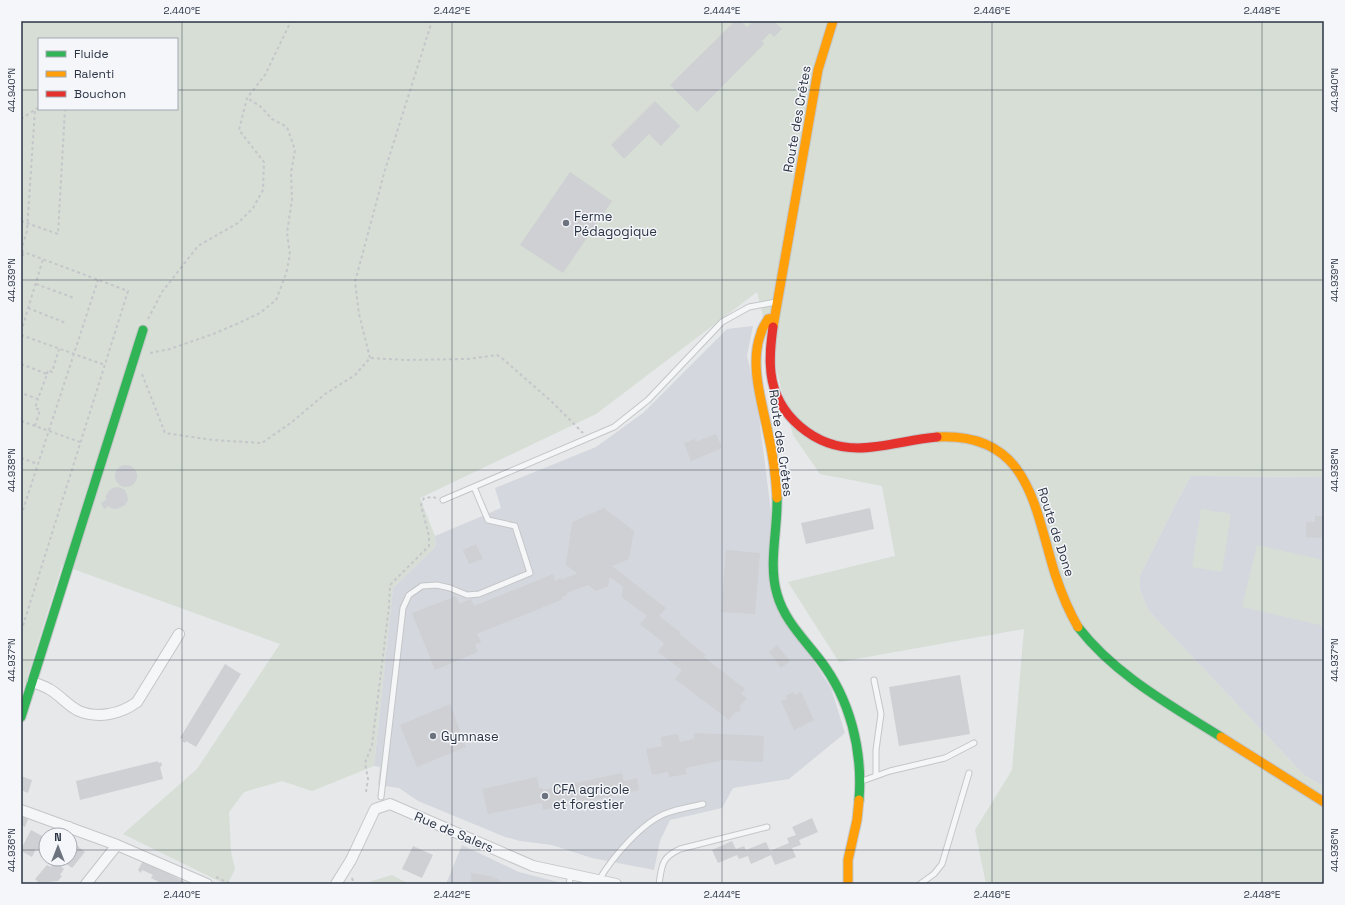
<svg xmlns="http://www.w3.org/2000/svg" width="1345" height="905" font-family="'Space Grotesk',sans-serif">
<style>
.built{fill:#d4d7dd}
.green{fill:#d6ded6;fill-rule:evenodd}
.building{fill:#ced0d3}
.lines{fill:none;stroke-linecap:round;stroke-linejoin:round}
.lane-casing{stroke:#c4c6c8;stroke-width:7}
.street-casing{stroke:#c4c6c8;stroke-width:12}
.fast-casing{stroke:#c4c6c8;stroke-width:11}
.slow-casing{stroke:#c4c6c8;stroke-width:11}
.jam-casing{stroke:#c4c6c8;stroke-width:11}
.path{stroke:#c5c6ca;stroke-width:2;stroke-dasharray:3 3;stroke-linecap:butt}
.lane{stroke:#f5f6f7;stroke-width:5}
.street{stroke:#f5f6f7;stroke-width:10}
.fast{stroke:#30b455;stroke-width:9}
.slow{stroke:#ff9f0a;stroke-width:9}
.jam{stroke:#e5322d;stroke-width:9}
.ticks{fill:none;stroke:#2b3445;stroke-width:1;stroke-opacity:0.45}
.poi-dot{fill:#6c737f;stroke:#f4f6f9;stroke-width:1.5}
.labels{text-anchor:middle;dominant-baseline:central;stroke-width:3;stroke-linejoin:round;paint-order:stroke}
.street-label{font-size:13px;fill:#2b3445;stroke:#f4f6f9}
.poi-label{font-size:13px;fill:#2b3445;stroke:#f4f6f9;text-anchor:start}
.neatline{fill:none;stroke:#2b3445;stroke-width:1.5}
.ticks-label{font-size:10px;text-anchor:middle;fill:#2b3445}
</style>
<rect width="100%" height="100%" fill="#e6e8ea"/>
<path class="built" d="M753 326 747 356 756 394 772 519 770 584 813 660 831 688 845 733 789 779 733 788 722 808 670 820 660 841 654 870 592 858 552 845 520 841 505 837 418 801 399 788 378 785 380 767 374 766 393 588 436 546 435 536 501 508 495 488 596 447 643 413 727 329Z
M1191 476 1324 477V787L1304 775 1148 610 1140 590V575L1177 501Z
M462 845 519 872 558 882V884H446Z"/>
<path class="green" d="M21 21H1324V477L1191 476 1177 501 1140 575V590L1148 610 1304 775 1324 787V884H986L975 830 1012 770 1024 629 839 662 788 582 895 556 882 486 820 474 793 435 757 292 596 414 420 498 435 536 436 546 393 588 374 766 312 791 282 781 244 792 229 812 231 852 235 869 228 884H225L123 834 197 769 280 644 62 565 21 697ZM39 39H177V109H39Z
M1201 509 1231 514 1222 572 1192 567Z
M1257 545 1324 560V626L1242 607Z
M392 875 409 884H362Z"/>
<path class="building" d="M735 21H741L747 27 754 21H774L782 29 774 37 770 33 762 41 764 44 697 112 670 85Z
M655 101 680 126 661 146 649 134 624 159 611 145Z
M570 172 612 201 563 273 520 245Z
M716 434 722 448 691 461 684 443 695 439 696 442Z
M115 476a11 11 0 1 1 22 0a11 11 0 1 1-22 0Z
M118 487 125 490 127 495 128 500 125 505 117 509 110 508 109 506 104 509 101 503 106 500V496L108 492 112 488Z
M604 508 634 531 629 559 612 566 666 608 659 616 680 632 679 634 706 655 704 657 745 689 741 694 747 698 740 706 741 711 735 712 729 720 675 679 682 670 658 652 664 643 640 624 647 616 622 597 623 587 610 577 608 586 596 591 588 585 567 593V595L562 597 563 599 477 634 481 642 475 645 478 652 435 670 412 613 456 596 459 604 471 599 474 606 553 574 555 581 561 578V580L576 574 577 573 566 565 572 522Z
M870 508 874 529 806 544 801 523Z
M1315 516H1324V538L1306 537V522H1315Z
M476 544 483 559 469 564 463 550Z
M726 550 760 553 755 614 721 612Z
M777 645 790 661 781 668 769 652Z
M225 664 241 674 196 747 186 741 185 743 182 741 183 739 180 738Z
M960 675 970 734 899 746 889 687Z
M793 692 795 695 801 692 814 720 794 730 781 701 787 699 786 696Z
M450 704 466 747 417 767 400 725Z
M694 733 764 736 763 762 724 760 685 768 687 774 669 777 668 772 652 775 646 749 662 746 661 737 678 734 680 742 694 739Z
M158 761V763L161 762 162 766 160 767 163 779 80 800 76 781Z
M622 773 624 781 637 778 639 790 543 810 542 803 488 814 482 789 537 777 539 788H543V790Z
M21 776 32 780 28 793 21 790Z
M21 816 28 819 25 827 21 825Z
M812 818 818 832 799 840 801 845 792 848 796 857 775 865 771 855 751 864 748 856 739 859 737 855 718 863 712 850 732 841 736 849 744 846 746 850 766 842 770 851 789 843 787 838 796 835 792 827Z
M31 830 46 838 40 851 36 849 32 857 21 851V849Z
M70 840 85 852 72 868 60 859H70Z
M413 846 433 855 422 878 402 869Z
M55 861 64 869 60 875 62 876 58 881 39 883 35 879 47 865 51 867Z
M143 861 185 882 184 884H163L151 878 153 875 142 870 141 873 138 870Z
M471 873 490 876 499 880 504 884H471Z"/>
<g class="lines">
<defs>
<path id="lane" d="M443 500 614 427 648 400 722 322 749 307 776 302
M874 680 881 714 876 750V776
M862 781 890 771 945 758 974 743
M381 797 403 608 409 595 422 586 437 585 450 588 467 595 479 594 530 573 515 526 488 520 474 487
M599 880C612 858 642 822 667 813 678 809 691 807 703 804
M569 884 571 874
M659 884C662 865 661 858 680 849L767 827
M920 884 934 874 942 864 969 773"/>
<path id="street" d="M32 682C38 684 44 686 49 689 60 695 68 706 79 711 98 719 121 714 137 702L179 634
M21 810 117 845 207 884
M63 835 69 827
M86 884 117 845
M336 884 351 860 375 809 390 804 533 866 616 884"/>
<path id="fast" d="M777 498C778 529 768 564 777 594 784 620 804 639 820 660 850 699 863 750 859 800
M1078 627C1115 675 1170 705 1221 737
M21 717 143 330"/>
<path id="slow" d="M774 318 768 319C766 323 762 328 761 333 749 364 762 402 768 433 773 455 776 476 777 498
M773 327 818 70 833 21
M937 437C1029 432 1034 506 1055 574 1061 592 1068 610 1078 627
M1221 737 1324 802
M848 884V860L857 820 859 800"/>
<path id="jam" d="M773 327C771 342 769 357 771 373 776 416 815 448 858 448 884 448 911 439 937 437"/>
</defs>
<use href="#lane" class="lane-casing"/>
<use href="#street" class="street-casing"/>
<use href="#fast" class="fast-casing"/>
<use href="#slow" class="slow-casing"/>
<use href="#jam" class="jam-casing"/>
<path class="path" d="M21 119 39 107
M21 221 58 234 65 109
M21 251 128 291 21 632
M21 251 27 231 35 109
M21 262 24 252
M36 284 74 298
M28 308 66 323
M148 319 162 292 198 246 238 223 253 208 263 190 264 162 239 130 247 98 265 75 291 21
M21 332 43 259
M21 335 105 365
M150 353 170 349 213 334 239 323 260 313 276 300 286 274 290 255 287 233 292 199 291 173 295 150 287 127 272 119 260 106 247 98
M370 358 359 314 355 282 385 170 432 21
M21 364 47 374 38 399 21 393
M47 374 48 370 52 372 59 349
M142 374 165 433 213 440 262 443 292 422 325 394 355 375 370 358 405 360 468 359 497 355 503 359 552 402 583 433
M21 421 80 442
M35 426 40 410 35 408 38 399
M21 458 38 464
M21 516 98 280
M366 792 368 779 365 763 372 745 389 607 390 585 429 546V536L421 505 424 498 433 497 436 498
M216 877 231 884
M352 878 354 884"/>
<use href="#lane" class="lane"/>
<use href="#street" class="street"/>
<use href="#fast" class="fast"/>
<use href="#slow" class="slow"/>
<use href="#jam" class="jam"/>
</g>
<path class="ticks" d="M182 21V884M452 21V884M722 21V884M992 21V884M1262 21V884M21 90H39M177 90H1324M21 280H1324M21 470H1324M21 660H1324M21 850H46M70 850H1324"/>
<g class="poi-dot">
<circle cx="566" cy="223" r="4"/>
<circle cx="433" cy="736" r="4"/>
<circle cx="545" cy="796" r="4"/>
</g>
<g class="labels">
<g class="street-label">
<text transform="translate(797 119) rotate(-80)">Route des Crêtes</text>
<text transform="translate(781 443) rotate(82)">Route des Crêtes</text>
<text transform="translate(1056 532) rotate(72)">Route de Done</text>
<text transform="translate(454 832) rotate(23)">Rue de Salers</text>
</g>
<g class="poi-label">
<text x="574" y="216">Ferme<tspan x="574" dy="15">Pédagogique</tspan></text>
<text x="441" y="736">Gymnase</text>
<text x="553" y="789">CFA agricole<tspan x="553" dy="15">et forestier</tspan></text>
</g>
</g>
<rect width="1345" height="905" fill="none" stroke="#f4f6f9" stroke-width="44"/>
<rect x="38" y="38" width="140" height="72" fill="#f4f6f9" stroke="#a4a8b1"/>
<rect x="46" y="51" width="20" height="6" fill="#30b455" stroke="#a4a8b1"/>
<text x="74" y="58" font-size="12" fill="#2b3445">Fluide</text>
<rect x="46" y="71" width="20" height="6" fill="#ff9f0a" stroke="#a4a8b1"/>
<text x="74" y="78" font-size="12" fill="#2b3445">Ralenti</text>
<rect x="46" y="91" width="20" height="6" fill="#e5322d" stroke="#a4a8b1"/>
<text x="74" y="98" font-size="12" fill="#2b3445">Bouchon</text>
<g transform="translate(58 847)"><circle r="19" fill="#f4f6f9" stroke="#a4a8b1"/>
<path d="M0-3L7 15L0 10L-7 15Z" fill="#6c737f"/>
<text y="-6" font-size="11" font-weight="bold" text-anchor="middle" fill="#2b3445">N</text>
</g>
<rect x="22" y="22" width="1301" height="861" class="neatline"/>
<g class="ticks-label">
<text x="182" y="14">2.440°E</text>
<text x="452" y="14">2.442°E</text>
<text x="722" y="14">2.444°E</text>
<text x="992" y="14">2.446°E</text>
<text x="1262" y="14">2.448°E</text>
<text transform="translate(11 90) rotate(-90)" y="4">44.940°N</text>
<text transform="translate(1334 90) rotate(-90)" y="4">44.940°N</text>
<text transform="translate(11 280) rotate(-90)" y="4">44.939°N</text>
<text transform="translate(1334 280) rotate(-90)" y="4">44.939°N</text>
<text transform="translate(11 470) rotate(-90)" y="4">44.938°N</text>
<text transform="translate(1334 470) rotate(-90)" y="4">44.938°N</text>
<text transform="translate(11 660) rotate(-90)" y="4">44.937°N</text>
<text transform="translate(1334 660) rotate(-90)" y="4">44.937°N</text>
<text transform="translate(11 850) rotate(-90)" y="4">44.936°N</text>
<text transform="translate(1334 850) rotate(-90)" y="4">44.936°N</text>
<text x="182" y="898">2.440°E</text>
<text x="452" y="898">2.442°E</text>
<text x="722" y="898">2.444°E</text>
<text x="992" y="898">2.446°E</text>
<text x="1262" y="898">2.448°E</text>
</g>
</svg>
